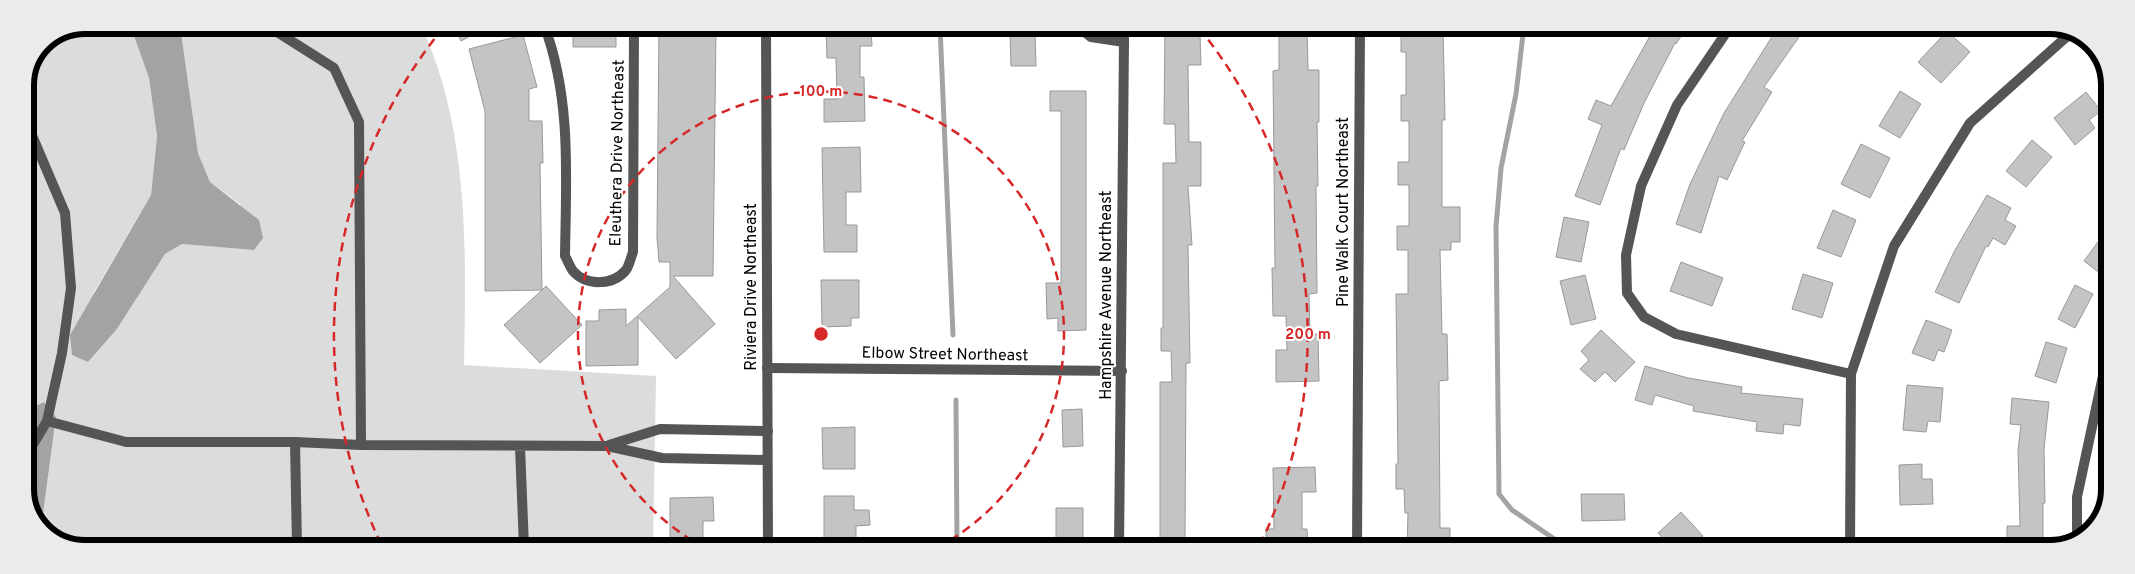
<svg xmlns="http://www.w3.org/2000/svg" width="2135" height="574" font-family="Overpass,sans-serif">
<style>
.green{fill:#dcdcdc}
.water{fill:#a3a3a3}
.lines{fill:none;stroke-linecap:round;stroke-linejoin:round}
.stream{stroke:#a3a3a3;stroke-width:5}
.building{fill:#c4c4c4;stroke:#999}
.minor{stroke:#555;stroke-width:10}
.tertiary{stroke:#555;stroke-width:10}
.ring{fill:none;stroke:#d62828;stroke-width:2.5;stroke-dasharray:9 6}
.labels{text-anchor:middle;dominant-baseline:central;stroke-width:4;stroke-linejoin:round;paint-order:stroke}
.street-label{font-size:16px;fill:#000;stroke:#fff}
.rim{fill:none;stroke:#000;stroke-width:6}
.centre{fill:#d62828;stroke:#fff;stroke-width:2.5}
.ring-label{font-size:15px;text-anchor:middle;font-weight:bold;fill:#d62828;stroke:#fff;stroke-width:4;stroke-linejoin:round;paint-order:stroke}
</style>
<rect width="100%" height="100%" fill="#fff"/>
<path class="green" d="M84 25H130L149 78 157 136 151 195 94 292 88 362 117 329 165 254 182 244 254 250 240 204 210 182 198 153 180 25H421C470 132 466 251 464 365L656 376 653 548 69 547 41 529 56 418 44 402 25 411V84L43 42Z"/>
<path class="water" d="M130 25H180L198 153 210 182 259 220 263 238 254 250 182 244 165 254 117 329 88 362 72 355 70 335 151 195 157 136 149 78Z
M44 402 56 417 41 529 25 494V411Z"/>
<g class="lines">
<path class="stream" d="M940 26 953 335
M1524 26 1516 94 1501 168 1496 227 1499 494 1512 510 1569 549
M956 400 957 548"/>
</g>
<path class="building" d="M453 25H491L461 41Z
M573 25 616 26V47H573Z
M659 26H716L713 276H673L715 324 676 359 638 317V365L586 366V321H599V310L626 309V326L670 287V262H659L657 237Z
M826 26 871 27 872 46H860V77H864L865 121 824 122V99H837L836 58H827Z
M1165 26H1190L1191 36 1200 35 1201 65H1188L1189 142H1201V186H1188L1192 245H1188L1190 363H1186L1185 540H1160V382H1172L1171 351H1161V328H1163V163H1176L1175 124H1164Z
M1279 26H1307L1308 70H1319V122H1317L1318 186H1316L1317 293 1309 294 1310 334H1318L1319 381 1276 382V350H1287L1286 316H1273L1272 268H1275L1273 71 1279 70Z
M1443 26 1445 120H1442V207H1460V242H1451V250H1440L1442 334H1447L1448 380 1439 381 1440 528H1450V548H1407L1408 513H1405L1404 489H1396V464H1398L1396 294H1408V250H1397V226H1409V185H1398V162H1409V121H1401V95H1406V52H1401V27Z
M1655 27H1687L1676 44 1675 43 1644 103 1624 150 1621 148 1600 205 1575 196 1602 125 1588 119 1596 100 1611 106Z
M1778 27H1806L1764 87 1772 92 1742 141 1745 142 1727 180 1719 176 1701 233 1676 224 1690 184 1724 113Z
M1947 31 1970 52 1941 83 1918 62Z
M1010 33H1035L1036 66H1011Z
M523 35 537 87 529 89V121H542L543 163H540L542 290 546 286 582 325 540 363 504 325 542 290 485 291V111L469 49Z
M1050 91H1086V330L1058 331V318L1047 319 1046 283H1061V111H1050Z
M1900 91 1921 104 1900 138 1879 126Z
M2086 92 2101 111 2089 120 2095 128 2075 145 2054 118Z
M2032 140 2052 157 2026 187 2006 171Z
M1861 144 1890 158 1870 198 1841 184Z
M860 147 861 192H846V225H857V252H824L822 148Z
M1987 195 2011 208 2005 220 2016 226 2005 245 1993 238 1988 247 1986 246 1959 303 1935 292 1954 252Z
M1833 210 1856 220 1841 257 1817 248Z
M1564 217 1589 222 1581 262 1556 257Z
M2109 227V280L2084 261Z
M1681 262 1723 278 1712 306 1670 291Z
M1803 274 1833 283 1822 318 1792 309Z
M1585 275 1596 319 1571 325 1560 281Z
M821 280H859V318H851V326L822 327Z
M2075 285 2093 294 2075 328 2058 319Z
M1926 320 1952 330 1944 352 1938 350 1934 361 1912 353Z
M1601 330 1635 362 1615 382 1605 372 1595 382 1580 369 1589 360 1581 351Z
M2046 342 2067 348 2056 383 2035 376Z
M1645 366 1688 378 1742 387 1741 393 1803 399 1800 426 1784 424 1783 434 1756 431 1757 422 1693 411 1694 406 1655 395 1652 405 1635 400Z
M1907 385 1943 388 1940 422 1928 421 1926 432 1903 430Z
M2012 398 2049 402 2044 449 2045 503H2043V549L2007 548V526H2020L2018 450 2021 425 2010 424Z
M1082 409 1083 446 1063 447 1062 410Z
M855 427V469H823L822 428Z
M1922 464V479H1932L1933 504 1900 505 1899 465Z
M1315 467 1316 492H1302V529H1307L1308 548H1266V529H1274L1273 468Z
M1581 494H1624L1625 520 1582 521Z
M824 496H854V510H869L870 525 856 526V538L824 539Z
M713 497 714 521H703V548H670V498Z
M1056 508H1083V548H1056Z
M1681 512 1703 536 1699 539 1708 549H1673L1658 533Z"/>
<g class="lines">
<path class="minor" d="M266 25 334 68 359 122 361 445 607 446 662 458 766 460
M544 25C572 99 566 179 565 256 568 261 570 267 573 271 586 286 613 286 626 270 629 266 631 257 633 252L634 26
M1077 26 1091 37 1124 42V26
M1730 27 1677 105 1641 186 1626 255 1627 293 1644 317 1676 334 1851 374
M25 119 65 213 71 288 62 353 47 421
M767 368 1122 371
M609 445 660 429 768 431
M520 447 524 547
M25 458 47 421 126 442H295
M2077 540V497L2104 371 2109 361
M297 547 295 442 361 445
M1119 548 1124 42
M1357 548 1360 26
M1850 549 1851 374 1894 246 1970 123 2073 31"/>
<path class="tertiary" d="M766 26 768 548"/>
</g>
<g class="ring">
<path d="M705 548A243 243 0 1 1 937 548"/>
<path d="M381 544A487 487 0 0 1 443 28M1199 28A487 487 0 0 1 1259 547"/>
</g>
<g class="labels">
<g class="street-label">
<text transform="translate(618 153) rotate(-89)">Eleuthera Drive Northeast</text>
<text transform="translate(1344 212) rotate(-90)">Pine Walk Court Northeast</text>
<text transform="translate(752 287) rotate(-90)">Riviera Drive Northeast</text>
<text transform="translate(1107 295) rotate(-90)">Hampshire Avenue Northeast</text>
<text transform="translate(945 355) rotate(1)">Elbow Street Northeast</text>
</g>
</g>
<path d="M0 0H2135V574H0ZM85 34H2050A51 51 0 0 1 2101 85V489A51 51 0 0 1 2050 540H85A51 51 0 0 1 34 489V85A51 51 0 0 1 85 34Z" fill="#ebebeb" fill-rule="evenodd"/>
<path class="rim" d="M85 34H2050A51 51 0 0 1 2101 85V489A51 51 0 0 1 2050 540H85A51 51 0 0 1 34 489V85A51 51 0 0 1 85 34Z"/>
<circle cx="821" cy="334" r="8" class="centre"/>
<g class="ring-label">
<text x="821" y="96">100 m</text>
<text x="1308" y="339">200 m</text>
</g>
</svg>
